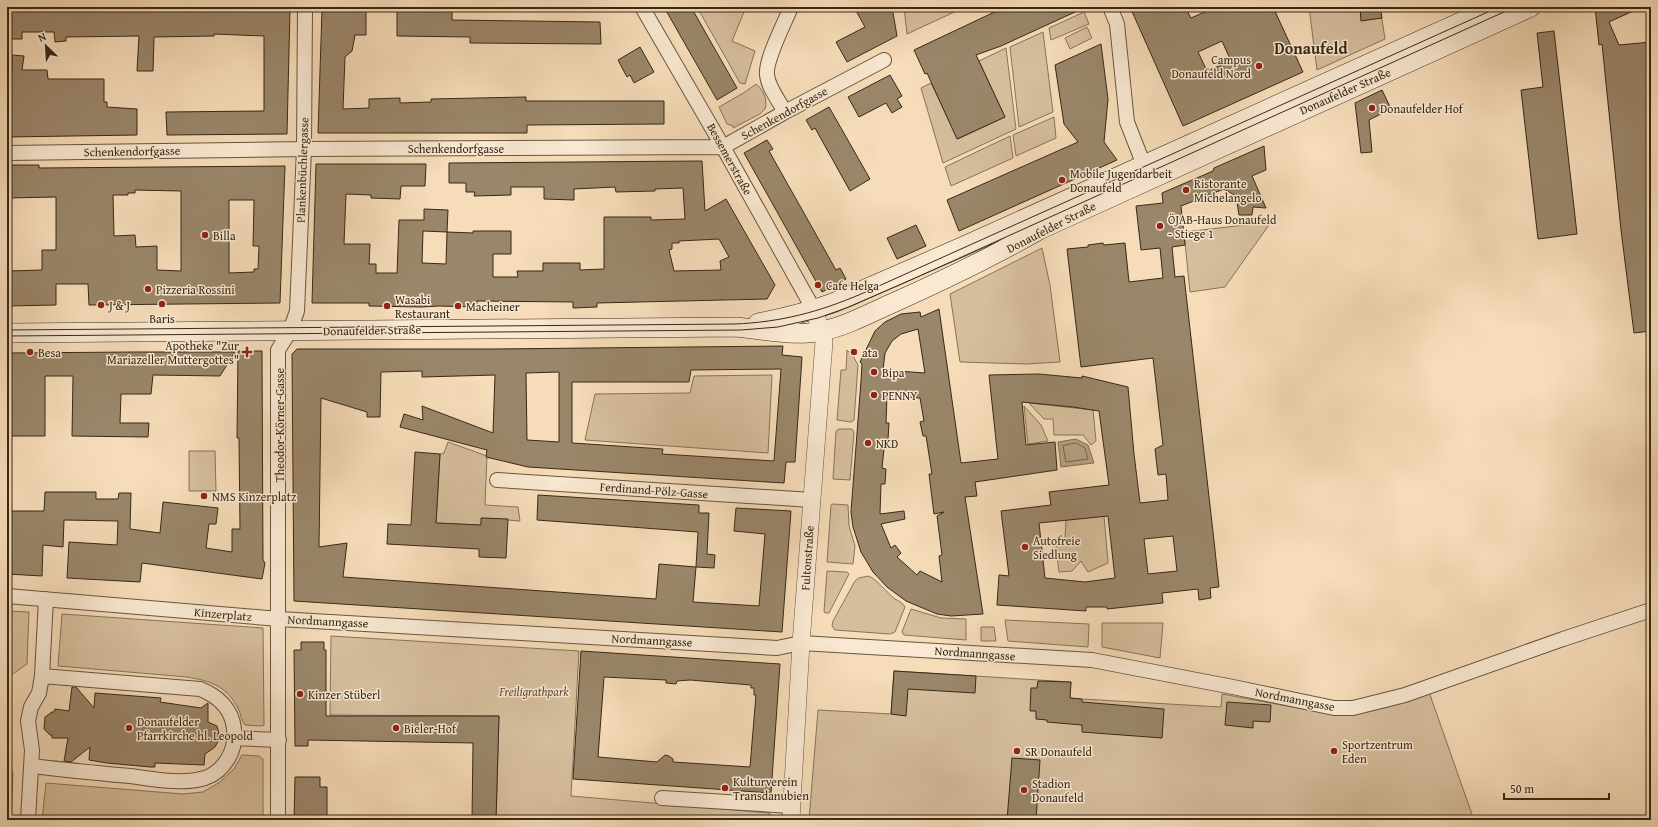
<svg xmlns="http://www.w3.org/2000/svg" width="1658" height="827" font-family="'Gentium Book Plus',serif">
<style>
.green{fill:#d6be9d;stroke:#867459}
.water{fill:#b59f81;stroke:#837056}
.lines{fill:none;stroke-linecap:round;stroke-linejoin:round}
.shore{stroke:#76644b;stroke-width:1}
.building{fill:#9a866a;stroke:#372915;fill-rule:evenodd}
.minor-casing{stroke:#67563e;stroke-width:16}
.tertiary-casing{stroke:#67563e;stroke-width:18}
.secondary-casing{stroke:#372915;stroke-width:20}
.minor{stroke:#f9e8d2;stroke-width:14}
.tertiary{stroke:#f9e8d2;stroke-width:17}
.secondary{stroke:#f9e8d2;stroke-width:19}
.tram{stroke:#372915;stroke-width:1}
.poi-dot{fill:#8f2418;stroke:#f9e8d2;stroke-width:1.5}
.labels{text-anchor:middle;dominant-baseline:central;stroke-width:3;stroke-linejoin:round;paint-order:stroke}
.poi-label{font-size:12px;fill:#372915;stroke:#f9e8d2;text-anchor:start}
.street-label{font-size:12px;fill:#372915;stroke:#f9e8d2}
.park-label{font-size:12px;font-style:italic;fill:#5f4e37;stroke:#f9e8d2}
.district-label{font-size:16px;font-weight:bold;fill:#372915;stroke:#f9e8d2}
</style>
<rect width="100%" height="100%" fill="#f6dcb9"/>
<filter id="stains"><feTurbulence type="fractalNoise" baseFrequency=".005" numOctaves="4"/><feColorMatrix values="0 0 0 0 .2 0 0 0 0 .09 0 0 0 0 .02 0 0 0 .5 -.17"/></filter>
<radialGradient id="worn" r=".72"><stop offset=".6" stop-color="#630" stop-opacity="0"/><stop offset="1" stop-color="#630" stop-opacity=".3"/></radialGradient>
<path class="green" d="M697 7H746L732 41 755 51 745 84 740 83Z
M904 7H965L907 34Z
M1309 7H1380L1385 39 1317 70Z
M1084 12 1089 24 1051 40 1049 28Z
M1087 27 1092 38 1070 49 1065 38Z
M1043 32 1053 112 1019 127 1010 47Z
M1006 48 1016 129 943 163 921 88 931 83 958 139 1005 117 979 61Z
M756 84C763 89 768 100 765 109L760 114 733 128V126L727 124 719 107 745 92Z
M1054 117 1056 138 1016 156 1013 135Z
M1010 136 1013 158 951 186 945 167Z
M1271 222 1225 287 1190 292 1184 232Z
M1042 248 1050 285 1060 362 1026 364 960 362 950 294Z
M847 350 853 356 858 365 854 420 851 422 837 420 841 370H846Z
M772 375 768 453 585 440 595 394 690 393 694 376Z
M1029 403 1093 410 1096 441 1091 445 1083 435H1054L1053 419H1044Z
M1024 406 1041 425 1048 441 1028 444Z
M839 429H852L854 432 850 480 833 479 836 431Z
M448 442 487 456 485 505 518 507 520 521 482 518 481 525 436 523 440 454 444 453Z
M189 451H215L216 491H189Z
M833 504 848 505 849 526 855 546 853 564 827 562 831 505Z
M1104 516 1108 563 1088 572 1081 561 1072 571 1059 572 1056 547 1065 538 1066 520Z
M827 571 847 572 849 574 829 613H825L824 611Z
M868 576C876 578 887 593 895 599 899 601 903 603 905 607L895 632 890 634 835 630 832 626 833 621 855 581 859 578Z
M911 609 941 618 966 619V640L904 635 902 632Z
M7 611 29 612 27 664 7 678Z
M62 614 263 628 264 725 261 726 245 725C241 721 241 714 238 708 226 686 211 681 187 677L58 666Z
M1005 620 1089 624 1088 647 1008 641Z
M1102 623H1163L1160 658 1102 647Z
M981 627H994L996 641H981Z
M331 636 579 651 571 796 770 813 769 820H496L499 716 330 715Z
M894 671 1071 682 1070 698 1082 699 1221 707 1222 694 1336 715 1384 708 1429 692 1474 820H809L818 710 891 714Z
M242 755 259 756 263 759V820H42L46 783 183 794 203 792 220 782 234 769Z
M7 764 13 773 11 820H7Z"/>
<path class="water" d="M1076 439 1088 445 1094 463 1061 467 1058 442Z"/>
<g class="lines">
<path class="shore" d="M1076 443 1085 448 1088 459 1066 462 1063 446Z"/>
</g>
<path class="building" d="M7 7 290 9 287 134 167 135 166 112 264 111V36L214 34V36L154 37 153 71H137L139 36 66 37V41L55 42 54 32H22V39H7Z
M664 7H691L737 88 717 100Z
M854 7H892L897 36 847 62 836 42 865 27Z
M1005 7H1086L1001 46 976 55 1005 117 957 139 927 73 925 74 914 50Z
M1130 7H1185L1191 18 1216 7H1273L1303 72 1183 126ZM1222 41 1231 61 1207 71 1198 52Z
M1360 7H1380L1382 18 1361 21Z
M1595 7H1642L1609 22 1619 45 1651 42V331L1634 333 1621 230 1602 44 1599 45Z
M322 10 366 11V35H355L352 51 345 57 343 109 369 108V99L400 98V103L431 102V99L526 97V101H664V124L527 125V133H318Z
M397 11H452V20L600 22 601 44 470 43V37L397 36Z
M1554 31 1577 234 1538 239 1521 90 1543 87 1537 33Z
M1101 44 1108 99 1104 142 1117 160 959 231 947 200 1078 142 1064 124 1055 65Z
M640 47 654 72 634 83 630 75 627 77 618 60Z
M12 55 24 56 22 70H47L48 79H104V102H107V107L137 109V135L7 137V70H12Z
M890 75 902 96 897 99 902 107 892 113 886 103 859 117 848 97Z
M1382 90 1391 109 1369 120 1372 152 1361 153 1355 103Z
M829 107 870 179 850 191 815 128 812 130 806 120Z
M767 140 773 149 769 151 836 270 840 268 846 279 822 292 744 153Z
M1264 146 1266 170 1252 176 1266 208 1253 207 1252 215H1239L1236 196 1224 189 1181 206 1185 245 1172 247 1175 277 1184 276 1213 532 1219 587 1210 588 1211 598 1199 600 1198 589 1162 593 1163 603 1107 609V607H1086V611L997 605 999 575 1009 576 1001 511 1051 505 1049 492 1109 485 1099 411 1073 407 1022 402 1026 445 1055 442 1057 470 975 482 977 496 965 497 983 614 951 616 937 614 906 601 887 587 873 572 861 552 853 527 851 512 861 381 862 364 860 362 875 331 885 322 901 314 920 312 921 317 939 309 961 463 998 459 989 375 1039 374 1082 378V376L1128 387 1134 454 1140 503 1168 500 1166 474 1158 475 1155 449 1163 445 1153 358 1081 367 1067 249 1088 247V245L1103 243 1104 245 1125 243 1129 282 1163 278 1160 248 1141 250 1136 206 1163 203 1162 193 1213 171 1214 168ZM918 329 925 373 883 370 885 353 892 341 901 334ZM887 396 920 398 924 421 920 422 923 436H926L932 474H929L934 514 944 512 937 516 942 555 939 556 942 582 920 571 917 575 897 557 901 553 895 545 891 548 881 524 905 519 904 511 880 514 881 484H885L886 469 882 468 885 439H888L889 423H886ZM1108 516 1115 578 1085 582 1045 578 1039 523ZM1173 536 1177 571 1148 574 1144 539Z
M702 161 705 211 726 199 775 285 767 299 597 303V307L573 308V302L477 301V307L439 306 421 307 369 306V303H312L316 164H426L425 186H401L400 199 371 198V195L346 194 344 244H370L369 264H376V273H397L399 220H424V209L448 210 447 232 423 231 422 263 446 264 447 232 473 233V231H511V254H493V277H518L517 271H543V263H580V270L604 269V217H651V220L685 219 683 188 655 189V191L616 192 615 187 574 189V200L544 199V187H511V195L474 196 475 192H466V183H449V163ZM719 239 729 257 720 261 721 270 674 271 669 250 672 249V243H679V241Z
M7 165H39V168L285 166 280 303 89 305 88 284H56V305L7 306V271L42 270V250H56V197L7 198ZM135 190 181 191V271L157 270V246L136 247 135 235 114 236 113 195H128V193H135ZM229 200H254L253 246H259L258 269H254V272L229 273Z
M916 225 926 246 897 259 887 238Z
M783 346 782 355 802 357 795 462H786L784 483 528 467 486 457 487 450 400 427 404 414 423 420 422 406 493 433 495 375 422 377V371L381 372 380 417H367V412L321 398 319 547 347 543 343 577 656 599 659 564 696 567 693 602 759 606 765 534 734 531 736 508 791 511 782 632 294 601 292 354 297 349H496ZM781 369 774 461 662 454 663 449 572 443V382H689L691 370ZM559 372V442L527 440 526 373Z
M238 351H262L263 560 265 563 262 579 142 563 140 582 67 578 69 542 117 545 118 521 64 520 63 547 43 545 42 576 7 574V511H44L45 492H96V499H118L119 493H131L130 529 160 533 163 502 218 508 216 524H209L206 548 232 552V529H240L239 438H237Z
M134 352H235L220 376 153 375 151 394H121L120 423H149L148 437 72 436 73 376H45V436H7V353Z
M415 452 440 454 436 523 481 525V518L508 519 506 558 479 557V549L387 544 388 524 411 525Z
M538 495 699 505V513H709L707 554 715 555 714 568 696 567 698 532 537 520Z
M301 642H324V650H326V716H499L496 820H472L473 743 308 740V746H295L294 650H301Z
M581 651 780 664 771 793 573 779ZM604 677 666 680V683L676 684 677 681 690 680 751 685V688H754V695H756L750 767 673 762V759L669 756 665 755 657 762 598 757Z
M894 671 976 676 975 693 908 689 906 716 891 714Z
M1038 681 1071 682 1070 698 1082 699V702L1164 709 1162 738 1082 732V725L1047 722V720L1036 719V711H1030L1031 688H1037Z
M72 687H76L94 708 95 693 161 698 160 702 201 708 208 703V722L217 726 220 738 215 747 205 754 204 765 155 763V767H150L107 763 89 760 90 747 71 762 64 761 68 738H52V735H50L44 729 45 717 52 712H54L55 709 69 711Z
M1227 702 1271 705 1270 722 1253 721V728L1225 725Z
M1012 758 1040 760 1036 820H1007Z
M295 777H320V787H327V820H294Z"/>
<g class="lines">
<defs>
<path id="minor" d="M642 7 723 147 815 312
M1110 7 1117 24 1127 122 1147 173
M785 112C779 101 768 87 767 75 765 60 785 22 791 7
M7 153 304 149 723 147 785 112 884 60
M497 480 812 500
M7 596 279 619 777 648 801 643 1092 660 1233 687 1334 708H1353L1405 695 1563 639 1651 610
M234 738 279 740
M32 766C65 770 97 773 130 776 153 779 182 785 205 778 225 771 237 749 234 729 232 709 218 696 200 689L42 676
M662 798 792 806
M28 820 32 750 28 721 31 707 39 693 42 676 46 599
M278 820V350L290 331 297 311 304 149 305 7"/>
<path id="tertiary" d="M791 820 801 643 824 342 815 312"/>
<path id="secondary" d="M758 323C784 318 808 312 833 303L964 246 1494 7
M7 333 737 327C764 330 795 337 822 331 847 326 872 312 895 302 944 280 992 257 1039 230L1531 7"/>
</defs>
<use href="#minor" class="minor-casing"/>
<use href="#tertiary" class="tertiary-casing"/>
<use href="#secondary" class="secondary-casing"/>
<use href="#minor" class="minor"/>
<use href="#tertiary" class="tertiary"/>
<use href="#secondary" class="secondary"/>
<path class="tram" d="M7 330 735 324C781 322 819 312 861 294L1499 7
M7 336 741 330 778 327 818 318 849 307 913 279 1515 7"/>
</g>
<g class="poi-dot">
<circle cx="1259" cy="66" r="4"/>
<circle cx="1372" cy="108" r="4"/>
<circle cx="1062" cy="180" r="4"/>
<circle cx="1186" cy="190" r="4"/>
<circle cx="1160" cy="226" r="4"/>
<circle cx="205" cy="235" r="4"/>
<circle cx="818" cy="285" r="4"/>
<circle cx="148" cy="289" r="4"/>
<circle cx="162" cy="304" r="4"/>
<circle cx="101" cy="305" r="4"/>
<circle cx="387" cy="306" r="4"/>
<circle cx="458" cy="306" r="4"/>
<circle cx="30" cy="352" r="4"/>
<path d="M245 346h4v4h4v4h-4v4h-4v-4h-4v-4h4z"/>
<circle cx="854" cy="352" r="4"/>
<circle cx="874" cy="372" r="4"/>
<circle cx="874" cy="395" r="4"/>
<circle cx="868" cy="443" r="4"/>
<circle cx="204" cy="496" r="4"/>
<circle cx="1025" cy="547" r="4"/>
<circle cx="300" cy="694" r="4"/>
<circle cx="129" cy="728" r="4"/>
<circle cx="396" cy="728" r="4"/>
<circle cx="1017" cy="751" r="4"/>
<circle cx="1334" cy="751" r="4"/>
<circle cx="725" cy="788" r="4"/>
<circle cx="1024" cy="790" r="4"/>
</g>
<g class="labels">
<g class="poi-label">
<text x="1251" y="59" text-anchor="end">Campus<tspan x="1251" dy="14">Donaufeld Nord</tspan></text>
<text x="1380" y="108">Donaufelder Hof</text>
<text x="1070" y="173">Mobile Jugendarbeit<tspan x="1070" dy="14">Donaufeld</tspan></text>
<text x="1194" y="183">Ristorante<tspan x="1194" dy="14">Michelangelo</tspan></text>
<text x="1168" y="219">ÖJAB-Haus Donaufeld<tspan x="1168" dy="14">- Stiege 1</tspan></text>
<text x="213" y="235">Billa</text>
<text x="826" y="285">Cafe Helga</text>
<text x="156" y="289">Pizzeria Rossini</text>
<text x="395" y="299">Wasabi<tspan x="395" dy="14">Restaurant</tspan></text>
<text x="109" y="305">J &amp; J</text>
<text x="466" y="306">Macheiner</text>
<text x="162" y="318" text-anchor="middle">Baris</text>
<text x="239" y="345" text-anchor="end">Apotheke "Zur<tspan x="239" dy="14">Mariazeller Muttergottes"</tspan></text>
<text x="38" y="352">Besa</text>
<text x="862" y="352">ata</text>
<text x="882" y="372">Bipa</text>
<text x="882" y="395">PENNY</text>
<text x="876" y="443">NKD</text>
<text x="212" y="496">NMS Kinzerplatz</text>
<text x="1033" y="540">Autofreie<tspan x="1033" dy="14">Siedlung</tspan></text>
<text x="308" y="694">Kinzer Stüberl</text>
<text x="137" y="721">Donaufelder<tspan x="137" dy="14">Pfarrkirche hl. Leopold</tspan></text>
<text x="404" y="728">Bieler-Hof</text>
<text x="1342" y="744">Sportzentrum<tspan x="1342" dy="14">Eden</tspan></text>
<text x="1025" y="751">SR Donaufeld</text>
<text x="733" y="781">Kulturverein<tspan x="733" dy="14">Transdanubien</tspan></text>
<text x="1032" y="783">Stadion<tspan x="1032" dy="14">Donaufeld</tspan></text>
</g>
<g class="street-label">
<text transform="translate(1345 91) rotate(-24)">Donaufelder Straße</text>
<text transform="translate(784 113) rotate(-29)">Schenkendorfgasse</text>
<text x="456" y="148">Schenkendorfgasse</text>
<text transform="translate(132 151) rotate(-1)">Schenkendorfgasse</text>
<text transform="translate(730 159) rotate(61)">Bessemerstraße</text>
<text transform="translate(302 170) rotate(-88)">Plankenbüchlergasse</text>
<text transform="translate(1051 227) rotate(-27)">Donaufelder Straße</text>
<text transform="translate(372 330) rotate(-1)">Donaufelder Straße</text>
<text transform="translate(279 425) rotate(-90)">Theodor-Körner-Gasse</text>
<text transform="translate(654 490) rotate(4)">Ferdinand-Pölz-Gasse</text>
<text transform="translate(807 558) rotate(-86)">Fultonstraße</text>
<text transform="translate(223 614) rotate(5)">Kinzerplatz</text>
<text transform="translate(328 621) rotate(3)">Nordmanngasse</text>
<text transform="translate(652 640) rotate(3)">Nordmanngasse</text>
<text transform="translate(975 653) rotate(4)">Nordmanngasse</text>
<text transform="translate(1295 699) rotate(11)">Nordmanngasse</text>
</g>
<g class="park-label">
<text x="534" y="691">Freiligrathpark</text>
</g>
<g class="district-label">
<text x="1311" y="48">Donaufeld</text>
</g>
</g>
<rect width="1658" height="827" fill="none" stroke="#f6dcb9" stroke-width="24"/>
<rect x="8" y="8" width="1642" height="811" fill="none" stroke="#372915" stroke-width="2"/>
<rect x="12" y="12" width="1634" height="803" fill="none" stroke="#372915"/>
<g transform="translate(46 46) rotate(335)" stroke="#f9e8d2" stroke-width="3" paint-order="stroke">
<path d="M0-3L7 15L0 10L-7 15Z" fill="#372915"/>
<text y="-6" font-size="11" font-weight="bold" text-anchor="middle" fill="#372915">N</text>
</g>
<path d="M1504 793v6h105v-6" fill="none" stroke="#372915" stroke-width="2"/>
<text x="1510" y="793" font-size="12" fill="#372915" stroke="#f9e8d2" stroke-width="3" paint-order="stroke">50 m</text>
<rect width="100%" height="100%" filter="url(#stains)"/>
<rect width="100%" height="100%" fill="url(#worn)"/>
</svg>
